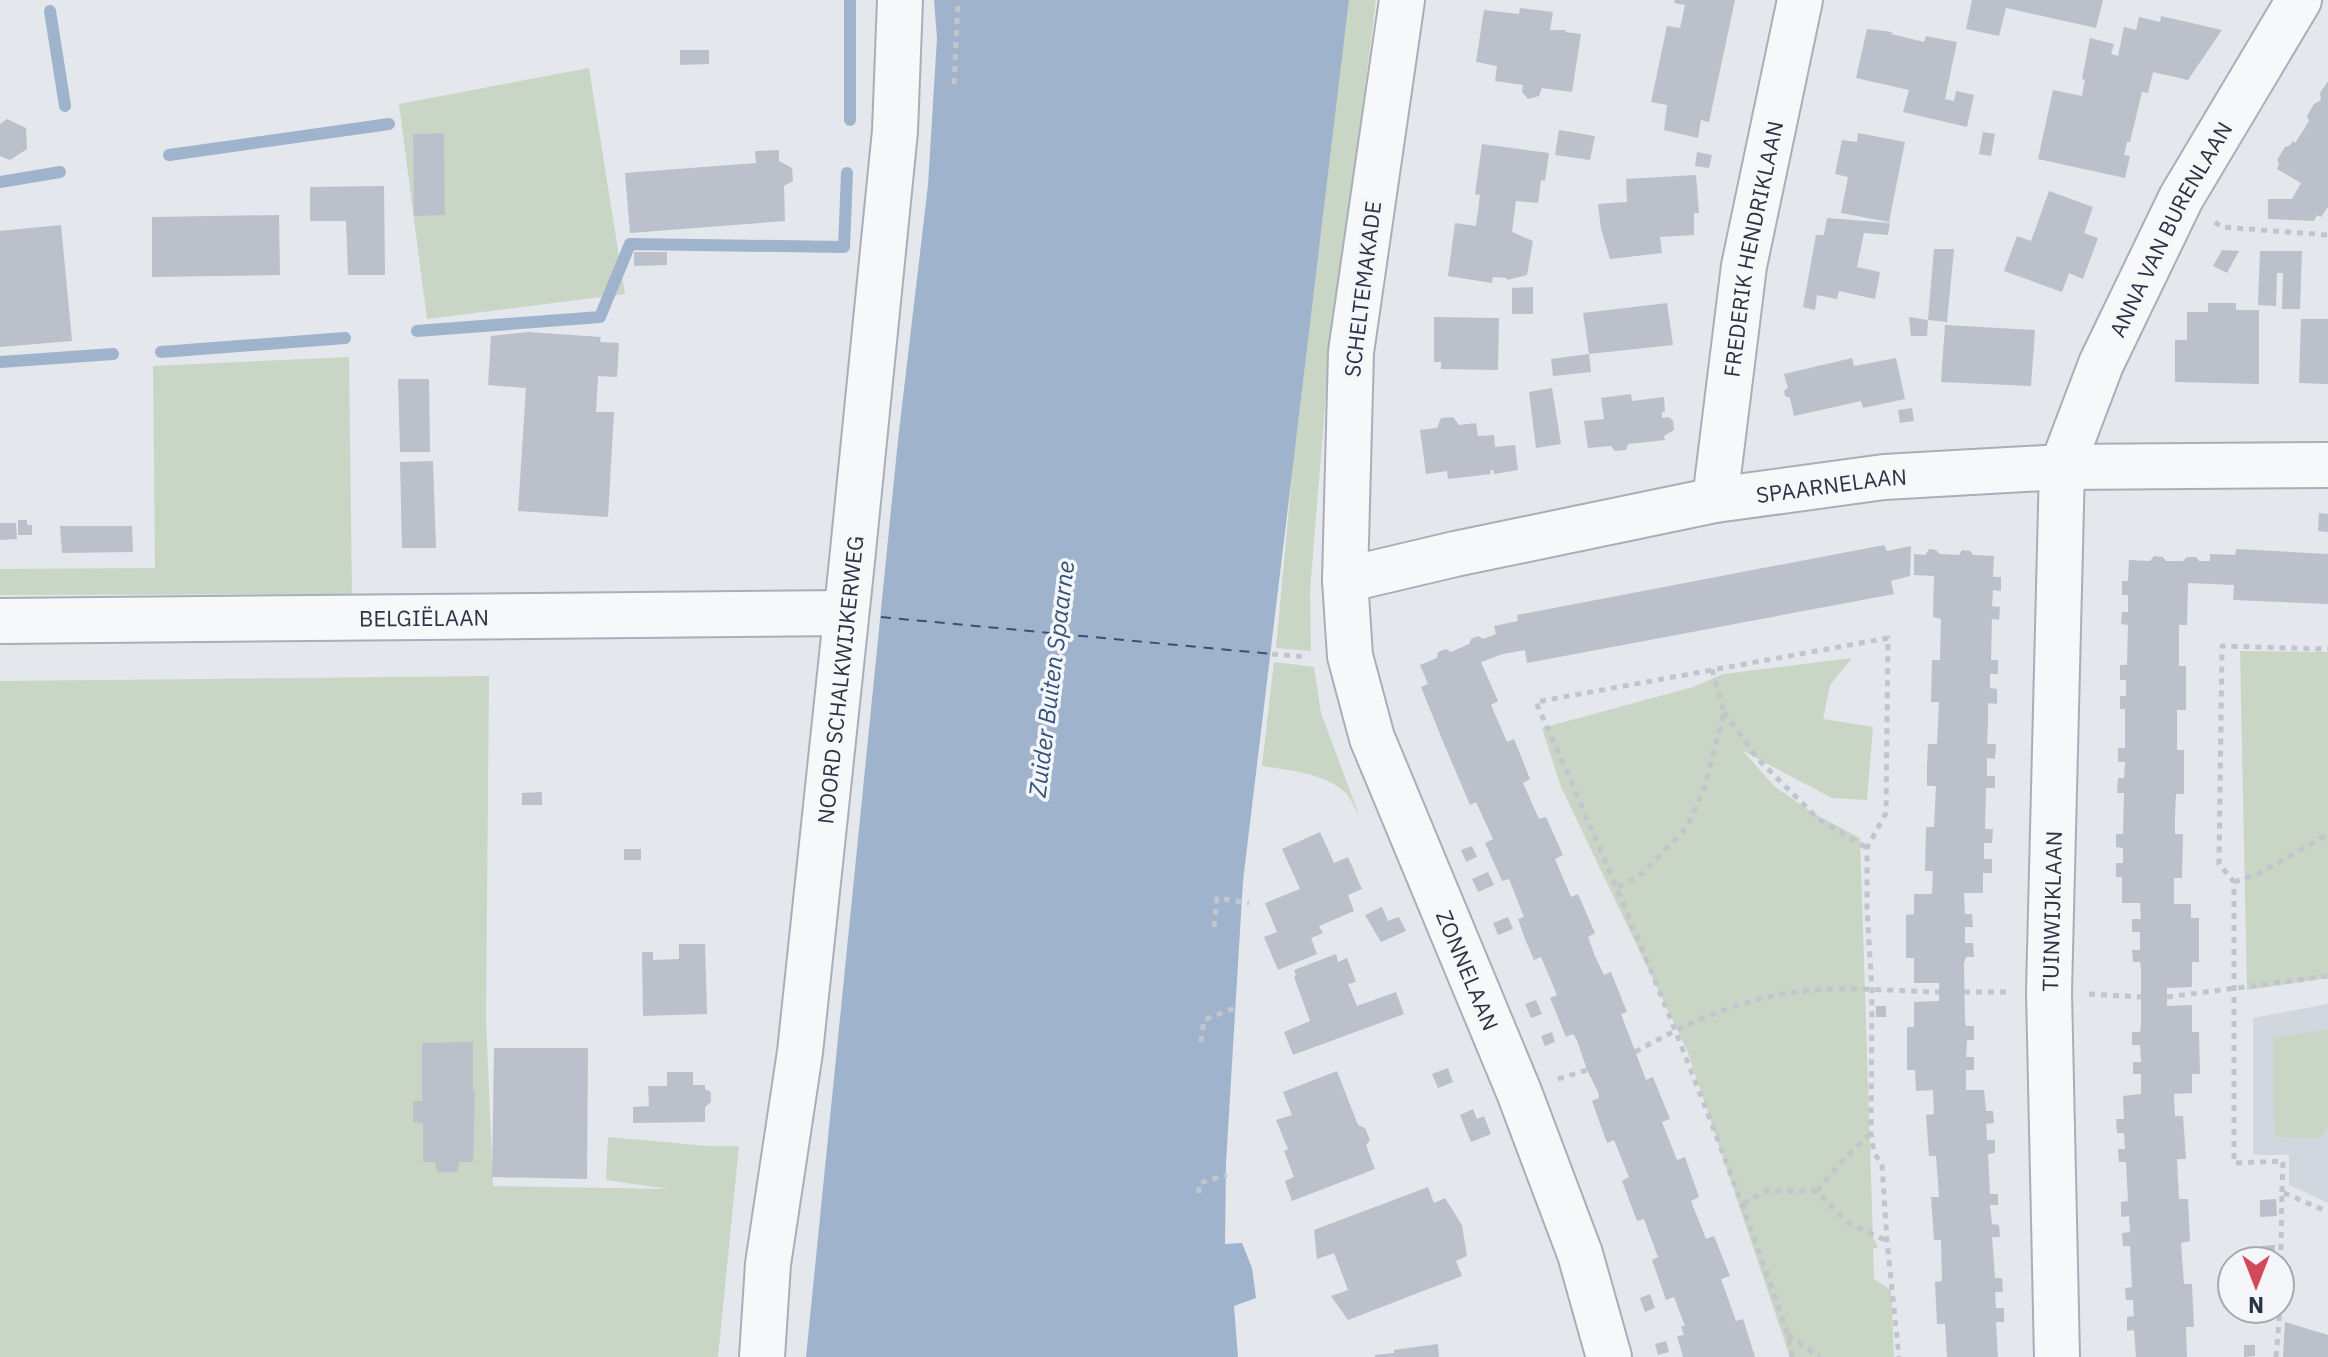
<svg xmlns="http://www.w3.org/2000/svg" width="2328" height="1357" font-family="'IBM Plex Sans',sans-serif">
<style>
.built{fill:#d2d6de}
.green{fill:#c9d6c5}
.water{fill:#9fb4cc}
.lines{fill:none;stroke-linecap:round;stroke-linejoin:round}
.stream{stroke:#9fb4cc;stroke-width:12}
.ferry{stroke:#34527a;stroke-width:2;stroke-dasharray:10 8;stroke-linecap:butt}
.building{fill:#bbc0ca}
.minor-casing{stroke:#a9aeb7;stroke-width:48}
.path{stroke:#c2c5cb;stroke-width:5;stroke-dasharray:6 6;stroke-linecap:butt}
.minor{stroke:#f7f8fa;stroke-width:44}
.labels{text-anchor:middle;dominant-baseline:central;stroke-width:7;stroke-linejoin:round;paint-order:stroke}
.street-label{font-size:22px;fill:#2b3445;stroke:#f4f6f9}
.water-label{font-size:24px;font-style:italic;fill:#34527a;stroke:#f4f6f9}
</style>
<rect width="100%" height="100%" fill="#e4e7ec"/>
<path class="built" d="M2328 1004V1203L2289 1185V1155H2253V1018Z"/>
<path class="green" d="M1349 0H1376L1326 395 1310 591 1311 651 1276 648 1293 464Z
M589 68 625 294 427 319 399 104Z
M349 357 352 594 0 595V569L155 568 153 366Z
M2240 651 2328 652V978L2247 990Z
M1852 658 1830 685 1823 719 1873 727 1867 800 1832 798 1743 751 1775 787 1813 813 1860 838 1873 1238 1878 1247 1873 1249 1874 1279 1891 1290 1894 1357H1790L1687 1050 1561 787 1542 728 1693 687 1723 674Z
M1274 662 1314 667 1321 713 1359 815C1355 809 1351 799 1346 793 1325 773 1289 770 1262 766Z
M489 676 486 1020 493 1186 669 1189 606 1180 608 1137 708 1146H739L718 1357H0V681Z
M2328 1029V1128L2319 1138 2274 1137 2273 1038Z"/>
<path class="water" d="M934 0H1349L1243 881 1226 1163 1225 1244 1242 1243 1252 1268 1256 1298 1234 1306 1238 1357H806L898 440 928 185 937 38Z"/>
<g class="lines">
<path class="stream" d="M850 1V120
M50 11 65 106
M169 155 389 124
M0 182 60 172
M417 331 600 317 630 244 844 247 847 173
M161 352 345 338
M0 362 113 354"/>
<path class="ferry" d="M881 617 1272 654"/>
</g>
<path class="building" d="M1675 0H1735L1709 122 1701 120 1698 138 1664 130 1667 105 1651 102 1667 26 1680 28 1685 5 1674 3Z
M1972 0H2103L2096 28 2006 8 1999 36 1966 29Z
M1520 8 1553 12 1550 30H1566L1565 32 1581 34 1572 92 1542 88 1539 96 1528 99 1522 92 1523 85 1495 81 1497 66 1476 62 1484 10 1519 14Z
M2161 16 2222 30 2188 80 2153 72 2148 93 2142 92 2130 142H2127L2124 155 2130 156 2125 178 2038 159 2053 90 2082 96 2085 80 2082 79 2090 38 2114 44 2111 54 2118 56 2124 27 2136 30 2139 17 2160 22Z
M1867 29 1892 32 1891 34 1924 42 1926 36 1957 42 1945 99 1954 101 1956 91 1974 95 1967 127 1903 112 1909 90 1856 78Z
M680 50H709V64L680 65Z
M2328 81V207L2321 217 2317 215 2314 221 2268 219V199H2292L2301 183 2277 169 2279 164 2277 160 2285 147 2289 146 2293 141 2295 143 2309 121 2307 116 2314 104 2321 100 2320 93Z
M7 119 26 128 27 149 10 160 0 156V124Z
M1559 130 1595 136 1590 160 1555 155Z
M1983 132 1995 134 1991 156 1979 154Z
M444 133 445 215 414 216 413 134Z
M1858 133 1905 142 1889 222 1841 213 1848 177 1835 174 1842 140 1857 142Z
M1482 144 1549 153 1545 181 1541 180 1538 203 1516 201 1512 232 1533 241 1527 275 1507 280V278L1493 277 1492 283 1448 276 1455 223 1476 226 1480 195 1475 194Z
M779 150V161L792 168 793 181 784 186 785 221 630 233 625 173 756 163 755 151Z
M1697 152 1712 155 1709 168 1695 166Z
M1696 175 1699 213H1694V235L1660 237 1662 253 1610 259 1601 229 1598 204 1627 202 1626 179Z
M384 186 385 275H348L346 221H310V187Z
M2049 191 2093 207 2084 233 2098 238 2083 279 2069 273 2062 292 2004 271 2017 236 2031 241Z
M279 215 280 275 152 277V217Z
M1827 218 1890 223 1888 235 1864 233 1857 267 1880 272 1875 299 1839 291 1837 299 1817 295 1815 310 1803 307 1816 235H1824Z
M61 225 72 341 0 347V231Z
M1934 249H1954L1947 322 1928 320 1927 336H1911L1909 317 1928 320Z
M2222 250 2239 251 2227 273 2213 266Z
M2260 251H2302L2300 309H2282L2283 273H2277L2276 306 2258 305Z
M634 252H667V265L634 266Z
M1533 287V314H1512V288Z
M1667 303 1673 345 1589 354 1591 372 1553 376 1551 359 1589 354 1583 313Z
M2208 303H2236V310H2259V384L2175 382V340H2187V312H2208Z
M1434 317 1499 318 1498 370 1441 369V362H1434Z
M2301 319H2328V384L2299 383Z
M1945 325 2035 330 2031 386 1941 382Z
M528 332 601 337 600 342 619 343 617 377 598 376 596 412H614L608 517 518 511 526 388 488 385 491 336Z
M1852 358 1854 366 1896 358 1905 399 1863 408 1861 401 1794 416 1790 398 1785 396 1784 391 1788 388 1784 374Z
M398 379H429L430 452H400Z
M1552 388 1561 444 1536 448 1529 392Z
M1631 394 1632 401 1664 397 1665 412H1662V418L1669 417 1673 421 1674 430 1664 436 1665 440 1628 444 1626 450 1615 451 1611 446 1588 448 1584 421 1604 419 1601 398Z
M1912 408 1914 421 1900 423 1898 410Z
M1453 417 1459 425 1476 423 1478 436 1494 435 1495 447 1515 445 1518 470 1494 474 1493 470H1490L1491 474 1448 479 1447 471 1426 474 1420 430 1437 428 1441 418Z
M433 461 436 548H402L400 462Z
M2319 513 2328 514V532L2318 531Z
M18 520H27V525H32V535H18Z
M0 523H16L17 539 0 540Z
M60 526H132L133 552 62 553Z
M1884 545 1887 551 1911 546 1910 576 1891 581 1894 594 1527 663 1525 650 1503 654 1481 662 1498 701 1491 705 1507 742 1514 739 1530 779 1523 783 1539 819 1546 817 1563 855 1555 859 1571 897 1578 894 1595 933 1588 937 1595 956 1604 975 1611 972 1627 1012 1621 1014 1646 1080 1653 1077 1670 1119 1662 1122 1677 1160 1685 1157 1699 1197 1691 1201 1706 1239 1714 1236 1730 1276 1721 1279 1736 1321 1743 1319 1755 1357H1683L1677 1336 1684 1335 1681 1326H1685L1674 1297 1666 1300 1652 1260 1658 1257 1644 1219 1637 1221 1622 1181 1629 1177 1614 1140 1607 1143 1592 1101 1599 1098 1598 1092 1587 1070 1577 1040 1573 1034 1566 1037 1550 998 1557 995 1541 957 1534 960 1525 939 1518 919 1524 917 1509 879 1502 881 1485 843 1493 839 1476 802 1470 805 1444 744 1421 687 1428 684 1420 665 1437 658 1438 652 1446 649 1451 652 1469 644 1471 639 1478 636 1483 639 1496 634 1494 626 1518 621 1517 615Z
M1929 549 1936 550 1940 554 1959 555 1962 550 1970 551 1973 555 1994 556 1993 577H2001V591L1993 590 1992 606 2000 607 1999 620 1992 619 1991 660H1998V674H1990V688L1997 689V704L1988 703V724L1987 744H1996L1995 759 1987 758V776H1995V788H1986L1985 829H1993L1992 843H1984V859H1992V873H1983V893H1964L1965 914H1972L1973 927H1965V943H1973L1974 957H1966L1964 963 1965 1020 1966 1026H1974V1040H1967L1966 1057H1974V1070H1966V1090H1984L1986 1111H1993L1994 1123 1986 1124 1987 1140H1995V1153L1988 1154 1990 1194H1998V1205H1990L1992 1224 1999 1225 2000 1237H1992L1995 1278H2002L2003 1292H1995L1996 1308H2004V1322H1996L1998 1357H1947L1945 1324H1937L1935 1282 1942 1281 1941 1240H1934L1931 1197H1939L1936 1156H1929L1926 1115 1934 1114 1933 1090 1916 1091 1915 1070H1907V1027H1914V1002L1939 1001V983H1914V958H1906V915L1914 914V894H1932L1933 871H1925L1926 827H1934L1936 786H1927V766L1928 744H1937L1939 702H1931L1932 660H1940L1941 619 1933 617 1934 576 1914 575V554L1925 555Z
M2236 549 2328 554V604L2233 600 2234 585 2188 583 2187 625H2179V666H2186V710H2177V750H2184V794H2176L2175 815V834H2183L2182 878H2174V904H2191V918H2199V962H2192V987L2167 988V1006L2192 1005V1032H2199L2200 1074H2192V1093L2174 1094 2175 1116H2183L2186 1159H2177L2179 1199H2188L2190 1241 2181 1243 2184 1284H2192L2194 1327H2186L2187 1357H2136L2134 1330 2127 1331V1317L2134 1316 2133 1300H2126L2125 1288 2132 1287 2130 1246H2123L2122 1233 2130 1232 2129 1216 2121 1217V1202L2128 1201 2126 1162H2119L2118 1149H2125L2124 1133H2117L2116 1119H2124L2123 1096 2141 1094V1074H2133V1062H2141L2140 1045H2132V1032H2140L2141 1025V969L2140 962H2133L2132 950H2140V932H2132V919H2141L2140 903H2122V877H2116V863H2123V848L2116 847V834H2123L2124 793H2117L2118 778H2124L2125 762H2118V748H2125V709H2120V696H2126V680H2120V665H2127L2128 625 2121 624 2122 612H2128V595H2122V581H2128L2129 560 2150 561 2154 556 2163 557 2166 561H2183L2187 557H2196L2199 561H2210V554L2235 555Z
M542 792V805H522V793Z
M1320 832 1334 863 1348 857 1362 889 1348 895 1354 911 1319 926 1323 933 1311 938 1317 954 1278 970 1264 937 1277 932 1265 903 1300 889 1282 849Z
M1472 846 1477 857 1466 862 1461 850Z
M624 849H641V860H624Z
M1488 872 1494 885 1478 892 1472 879Z
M1382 907 1388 921 1399 917 1406 931 1381 942 1365 915Z
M1508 917 1513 929 1498 935 1493 923Z
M679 944H705L707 1014 643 1016 642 952H653V960L679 959Z
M1336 954 1338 962 1347 958 1356 982 1348 984 1357 1006 1396 992 1404 1014 1293 1055 1284 1032 1310 1021 1294 977 1296 976 1294 970Z
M1536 1000 1542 1014 1531 1018 1525 1004Z
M1876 1006H1886V1017H1876Z
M1552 1032 1555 1042 1545 1046 1541 1036Z
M473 1042V1090H475L473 1162H459L458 1172H437L435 1162H423V1123L413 1122V1101H422V1043Z
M494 1048H588L587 1179 492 1177Z
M1448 1068 1453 1082 1438 1088 1432 1074Z
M1337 1071 1358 1125 1365 1128 1370 1140 1366 1145 1375 1169 1292 1201 1285 1181 1294 1177 1284 1151 1288 1149 1276 1120 1292 1115 1283 1092Z
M667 1072H693V1085H705V1089L711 1092V1102L705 1107V1122L633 1123V1107L649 1106 648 1086H667Z
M1473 1109 1477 1119 1484 1116 1491 1134 1471 1142 1460 1115Z
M1428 1187 1434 1203 1445 1198 1462 1225 1467 1256 1456 1261 1462 1276 1348 1320 1331 1296 1348 1290 1334 1253 1317 1259 1314 1230Z
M2276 1199 2277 1216 2260 1217V1200Z
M2275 1245 2274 1261H2263L2261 1246Z
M1650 1294 1655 1308 1645 1312 1640 1298Z
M2285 1322 2328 1335V1357H2283Z
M1666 1341 1669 1352 1658 1355 1655 1344Z
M1438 1344 1439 1357H1375V1355L1394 1353V1350Z
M2244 1345H2255V1356L2244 1357Z"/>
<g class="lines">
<defs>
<g id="minor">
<path id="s1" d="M1402 0 1351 352 1345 580 1350 656 1372 738 1519 1092 1580 1254 1609 1357"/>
<path id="s2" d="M1715 500 1744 266 1800 0"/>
<path id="s3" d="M1345 580 1455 554 1715 500 1884 477 2062 467 2328 465"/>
<path id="s4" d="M0 621 846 613"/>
<path id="s5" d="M762 1357 768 1264 800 1052 852 561 895 131 900 0"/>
<path id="s6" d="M2057 1357 2049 992 2062 467 2101 364 2181 198 2299 0"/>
</g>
</defs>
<use href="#minor" class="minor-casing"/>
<path class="path" d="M954 84 958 0
M2215 222 2221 227 2328 235
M1272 654 1307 657
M1724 712 1757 758 1818 819 1867 848
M2234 882 2260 873 2328 834
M1618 887 1642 874 1687 827 1705 786 1724 712 1712 669
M1214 927 1217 898 1249 903
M1964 992H2007
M2089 994 2141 997
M2167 997 2328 976
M1201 1042 1204 1020 1237 1007
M1635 1052C1681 1026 1727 1005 1778 995 1830 984 1886 991 1939 992
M1558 1079 1587 1070
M1817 1191 1840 1163 1871 1133
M2282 1192 2283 1161 2234 1163V882L2219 864 2222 646 2328 649
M1199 1193V1183L1227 1175
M1743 1204 1766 1191H1817L1848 1223 1887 1241
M2280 1298 2282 1192 2328 1212
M1788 1335 1820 1357
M1792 1357 1788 1335C1715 1120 1628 909 1536 702L1888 638 1886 813 1867 848V909L1872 990 1871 1133 1874 1153 1882 1164 1887 1241 1899 1357
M2276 1357 2280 1309"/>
<use href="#minor" class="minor"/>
</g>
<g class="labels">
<g class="street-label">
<text stroke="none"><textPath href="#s6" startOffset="1152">ANNA VAN BURENLAAN</textPath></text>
<text stroke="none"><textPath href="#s2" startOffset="254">FREDERIK HENDRIKLAAN</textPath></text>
<text transform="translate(1362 289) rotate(-83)">SCHELTEMAKADE</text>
<text stroke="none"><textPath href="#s3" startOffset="496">SPAARNELAAN</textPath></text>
<text stroke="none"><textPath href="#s4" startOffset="424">BELGIËLAAN</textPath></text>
<text stroke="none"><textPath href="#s5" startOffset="682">NOORD SCHALKWIJKERWEG</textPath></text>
<text stroke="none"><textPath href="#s6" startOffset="446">TUINWIJKLAAN</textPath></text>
<text stroke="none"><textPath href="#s1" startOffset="996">ZONNELAAN</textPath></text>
</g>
<g class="water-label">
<text transform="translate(1051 679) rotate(-83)">Zuider Buiten Spaarne</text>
</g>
</g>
<g transform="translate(2256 1285) rotate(180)"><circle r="38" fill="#f4f6f9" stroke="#a4a8b1" stroke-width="2"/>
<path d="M0-6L14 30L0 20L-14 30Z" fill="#d1495b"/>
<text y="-12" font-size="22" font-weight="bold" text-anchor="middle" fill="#2b3445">N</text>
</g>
</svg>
